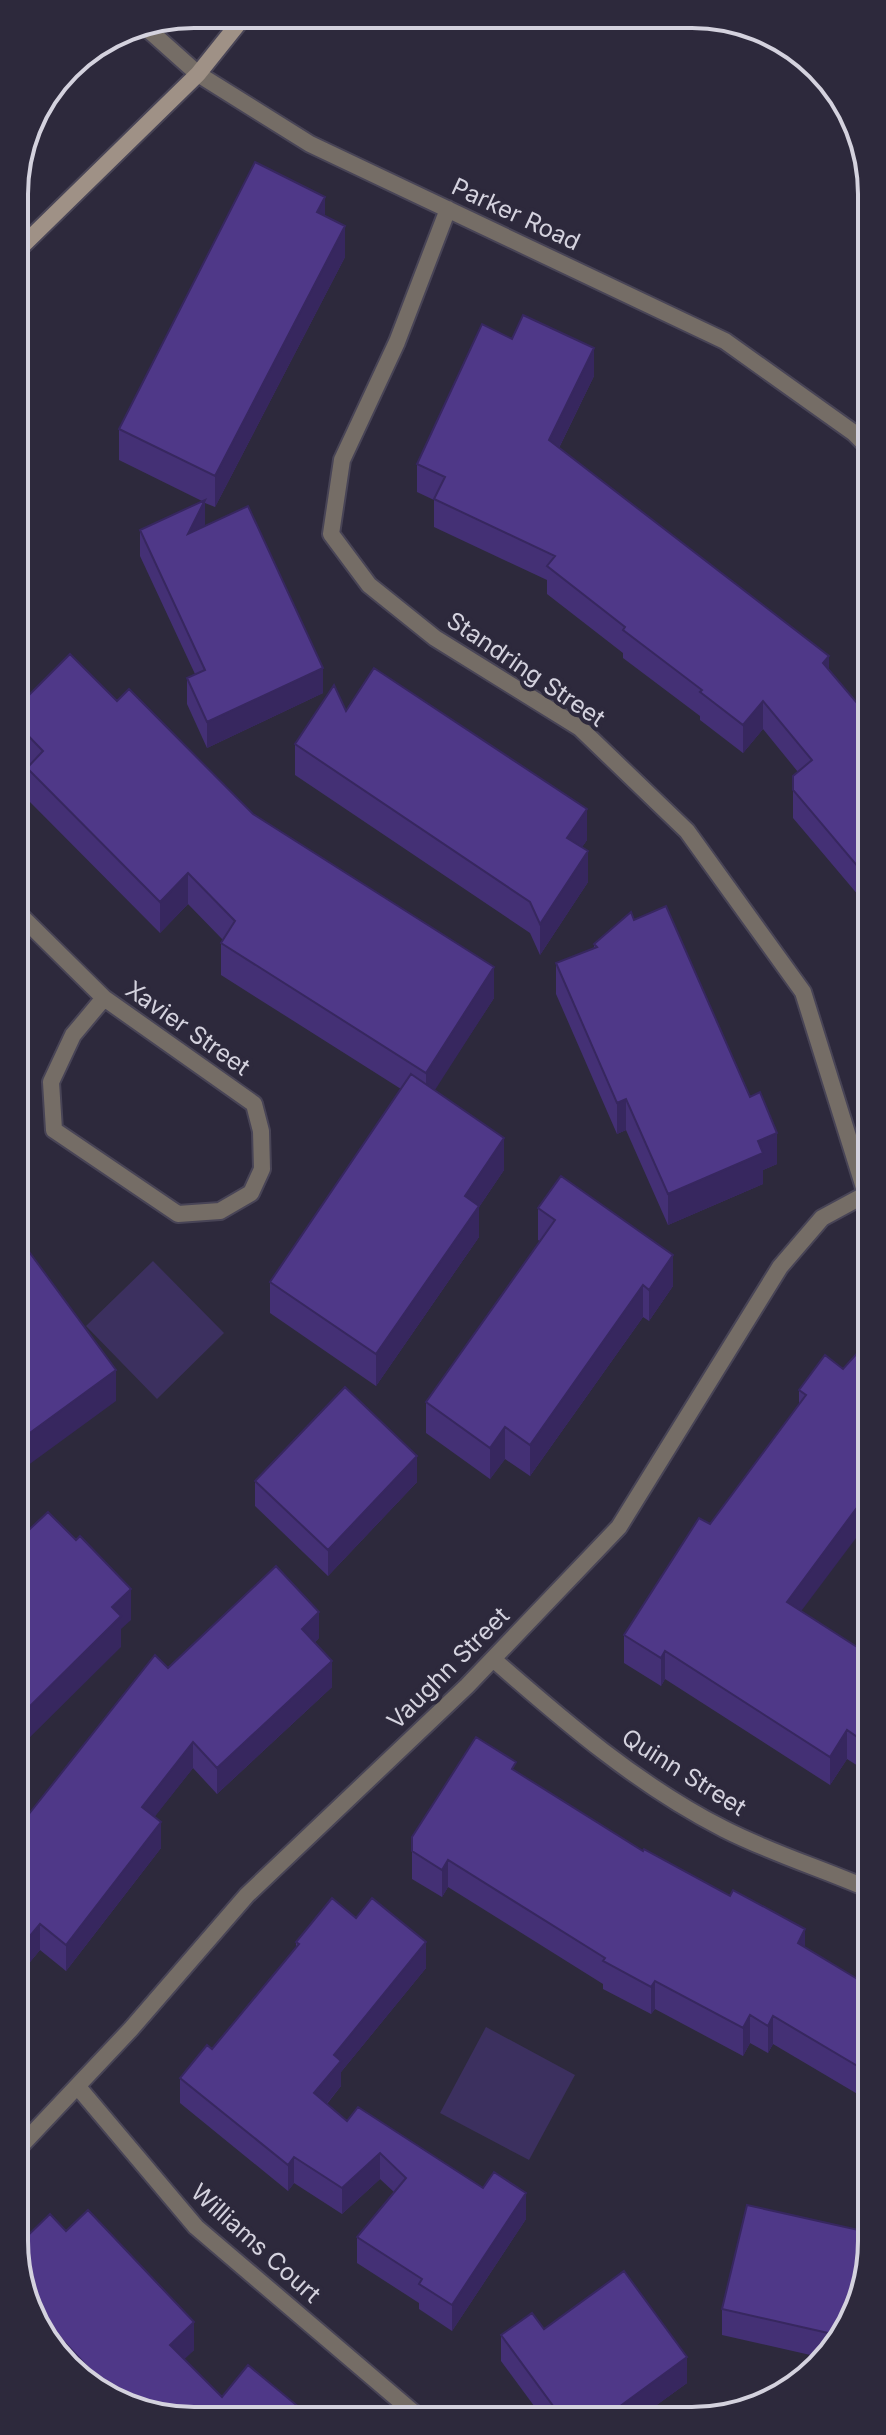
<svg xmlns="http://www.w3.org/2000/svg" width="886" height="2435" font-family="Inter,sans-serif">
<style>
.green{fill:#3c305f}
.lines{fill:none;stroke-linecap:round;stroke-linejoin:round}
.street-casing{stroke:#484456;stroke-width:20}
.secondary-casing{stroke:#484456;stroke-width:20}
.street{stroke:#756d66;stroke-width:16}
.secondary{stroke:#9f9186;stroke-width:16}
.wall{fill:#443075}
.shaded-wall{fill:#37275f}
.building{fill:#4f3888;stroke:#37275f;stroke-width:2}
.labels{text-anchor:middle;dominant-baseline:central;stroke-width:8;stroke-linejoin:round;paint-order:stroke}
.street-label{font-size:24px;fill:#d4d2de;stroke:#2d293c}
.rim{fill:none;stroke:#d4d2de;stroke-width:4}
</style>
<rect width="100%" height="100%" fill="#2d293c"/>
<path class="green" d="M153 1261 224 1333 157 1399 86 1326Z
M486 2027 575 2075 529 2160 440 2113Z"/>
<g class="lines">
<defs>
<path id="street" d="M142 24 198 74 310 144 725 341 854 433 869 448
M448 209 397 342 342 460 331 534 369 585 435 638 580 728 687 831 803 992 866 1194
M16 911 104 998 254 1104 261 1131 262 1169 251 1193 220 1211 178 1214 54 1130 51 1082 73 1035 104 998
M493 1659C565 1722 639 1786 724 1829 771 1853 823 1869 871 1890
M78 2087 196 2227 420 2418
M17 2150 131 2029 247 1895 467 1686 619 1527 780 1267 822 1218 870 1192"/>
<path id="secondary" d="M15 253 198 74 246 14"/>
</defs>
<use href="#street" class="street-casing"/>
<use href="#secondary" class="secondary-casing"/>
<use href="#street" class="street"/>
<use href="#secondary" class="secondary"/>
</g>
<path class="wall" d="M730 19 819 66 821 70 730 22Z
M325 215 345 257 215 507 205 503V526L323 693 207 748 187 704V678L195 674 140 556V530L202 501 119 460V429Z
M512 339 594 376 559 448 829 670 869 717 870 909 793 818V776L798 772 763 729 743 753 700 720V716L623 658V653L547 594V580L434 527V500L417 492V464Z
M117 701 253 814 494 998 434 1090 504 1170 479 1207V1237L376 1386 270 1313V1282L401 1089 221 975V943L223 940 188 904 160 933 27 799V768L28 766 15 753V709Z
M346 711 587 840 582 847 588 882 540 955 530 933 295 775V744Z
M634 920 777 1164 763 1170V1184L668 1225 626 1130 617 1134 556 994V963L594 948V944Z
M538 1208 673 1286 649 1321 643 1317 530 1476 505 1459 490 1479 426 1433V1402L540 1241 538 1240Z
M825 1355 801 1611 871 1656V1764L866 1771 847 1759 830 1785 665 1679 661 1686 624 1663V1635L710 1524 799 1405V1390Z
M255 1481 417 1482 328 1576 255 1506Z
M319 1638 314 1643 332 1687 217 1794 193 1768 154 1817 161 1848 66 1971 40 1950 25 1968 17 1962V1829L168 1668Z
M516 1772 643 1851 869 1986 871 1983V2102L773 2044 768 2053 750 2043 743 2056 655 2009 651 2014 603 1989V1984L448 1887 442 1897 412 1879V1837Z
M356 1918 426 1968 341 2072V2086L327 2104 347 2121 526 2219 452 2331 419 2309V2303L357 2263V2237L394 2192 380 2179 342 2214 294 2183 288 2191 180 2103V2078L212 2049 296 1947V1942Z
M66 2231 194 2350 184 2359 222 2397 159 2418 67 2369 18 2277Z
M872 2252 828 2359 722 2335V2309Z
M544 2329 687 2383 640 2417 543 2418 501 2361V2335Z"/>
<path class="shaded-wall" d="M325 197V228L317 212Z
M345 226V257L215 507V476Z
M594 348V376L549 468V440Z
M205 500V526L188 534Z
M829 656V684L823 663Z
M323 668V693L207 748V722Z
M763 701V729L743 753V725Z
M587 809V840L567 869V838Z
M588 851V882L540 955V924Z
M188 873V904L160 933V902Z
M494 967V998L426 1104V1073Z
M626 1099V1130L617 1134V1103Z
M777 1133V1164L763 1170V1184L668 1225V1194L758 1141Z
M504 1138V1170L479 1207V1237L376 1386V1354L465 1196Z
M673 1255V1286L649 1321V1290Z
M643 1285V1317L530 1476V1445Z
M116 1370V1401L16 1474V1443Z
M505 1427V1459L490 1479V1448Z
M417 1456V1482L328 1576V1550Z
M870 1490 871 1518 787 1630V1602Z
M131 1589V1620L121 1629V1647L17 1750V1719L112 1607Z
M319 1612V1638L302 1655V1629Z
M665 1651V1679L661 1686V1658Z
M332 1661V1687L217 1794V1768Z
M847 1730V1759L830 1785V1757Z
M871 1736V1764L866 1771V1743Z
M193 1742V1768L142 1833V1807Z
M161 1822V1848L66 1971V1945Z
M448 1860V1887L442 1897V1870Z
M40 1924V1950L25 1968V1942Z
M805 1929V1956L798 1943Z
M426 1942V1968L341 2072V2086L314 2119V2093L334 2055Z
M655 1981V2009L651 2014V1987Z
M750 2015V2043L743 2056V2028Z
M773 2016V2044L768 2053V2026Z
M380 2153V2179L342 2214V2188Z
M294 2157V2183L288 2191V2165Z
M526 2193V2219L452 2331V2305Z
M194 2322V2350L170 2373V2345Z
M687 2357V2383L640 2417H608V2415Z"/>
<path class="building" d="M255 162 325 197 317 212 345 226 215 476 119 429Z
M523 315 594 348 549 440 829 656 823 663 869 717 870 881 793 790V776L812 760 763 701 743 725 700 692 702 690 623 630 625 627 547 566 555 556 434 499 445 477 417 464 482 324 512 339Z
M205 500 188 534 248 506 323 668 207 722 187 678 205 670 140 530Z
M70 654 117 701 129 689 253 814 494 967 426 1073 221 943 235 921 188 873 160 902 27 768 43 751 15 722V709Z
M374 668 587 809 567 838 588 851 540 924 530 902 295 744 334 685 346 711Z
M666 906 750 1097 760 1092 777 1133 758 1141 763 1153 668 1194 626 1099 617 1103 556 963 597 947 594 944 631 912 634 920Z
M411 1074 504 1138 465 1196 479 1206 376 1354 270 1282Z
M561 1176 673 1255 649 1290 643 1285 530 1445 505 1427 490 1448 426 1402 555 1220 538 1208Z
M16 1234 116 1370 16 1443Z
M870 1339V1490L787 1602 871 1656V1736L866 1743 847 1730 830 1757 665 1651 661 1658 624 1635 699 1518 710 1524 806 1395 799 1390 825 1355 843 1369Z
M345 1387 417 1456 328 1550 255 1481Z
M48 1512 76 1540 80 1536 131 1589 112 1607 121 1616 17 1719 16 1542Z
M276 1566 319 1612 302 1629 332 1661 217 1768 193 1742 142 1807 161 1822 66 1945 40 1924 25 1942 17 1936V1829L155 1655 168 1668Z
M476 1737 516 1762 512 1769 643 1851 644 1849 730 1896 733 1890 805 1929 798 1943 869 1986 871 1983V2074L773 2016 768 2026 750 2015 743 2028 655 1981 651 1987 603 1961 605 1958 448 1860 442 1870 412 1851V1837Z
M332 1898 356 1918 372 1898 426 1942 334 2055 341 2061 314 2093 347 2121 358 2107 483 2188 494 2172 526 2193 452 2305 419 2284 422 2279 357 2237 406 2178 380 2153 342 2188 294 2157 288 2165 180 2078 207 2045 212 2049 299 1944 296 1942Z
M747 2205 872 2233V2252L837 2335 722 2309Z
M88 2210 194 2322 170 2345 222 2397 248 2365 312 2418H159L111 2392 38 2314 18 2277V2245L50 2214 66 2231Z
M624 2271 687 2357 608 2415 609 2417 562 2418 501 2335 532 2313 544 2329Z"/>
<g class="labels">
<g class="street-label">
<text transform="translate(516 214) rotate(25)">Parker Road</text>
<text transform="translate(526 669) rotate(34)">Standring Street</text>
<text transform="translate(188 1028) rotate(35)">Xavier Street</text>
<text transform="translate(448 1668) rotate(-45)">Vaughn Street</text>
<text transform="translate(684 1772) rotate(32)">Quinn Street</text>
<text transform="translate(256 2243) rotate(42)">Williams Court</text>
</g>
</g>
<path d="M0 0H886V2435H0ZM194 28H692A166 166 0 0 1 858 194V2241A166 166 0 0 1 692 2407H194A166 166 0 0 1 28 2241V194A166 166 0 0 1 194 28Z" fill="#2d293c" fill-rule="evenodd"/>
<path class="rim" d="M194 28H692A166 166 0 0 1 858 194V2241A166 166 0 0 1 692 2407H194A166 166 0 0 1 28 2241V194A166 166 0 0 1 194 28Z"/>
</svg>
